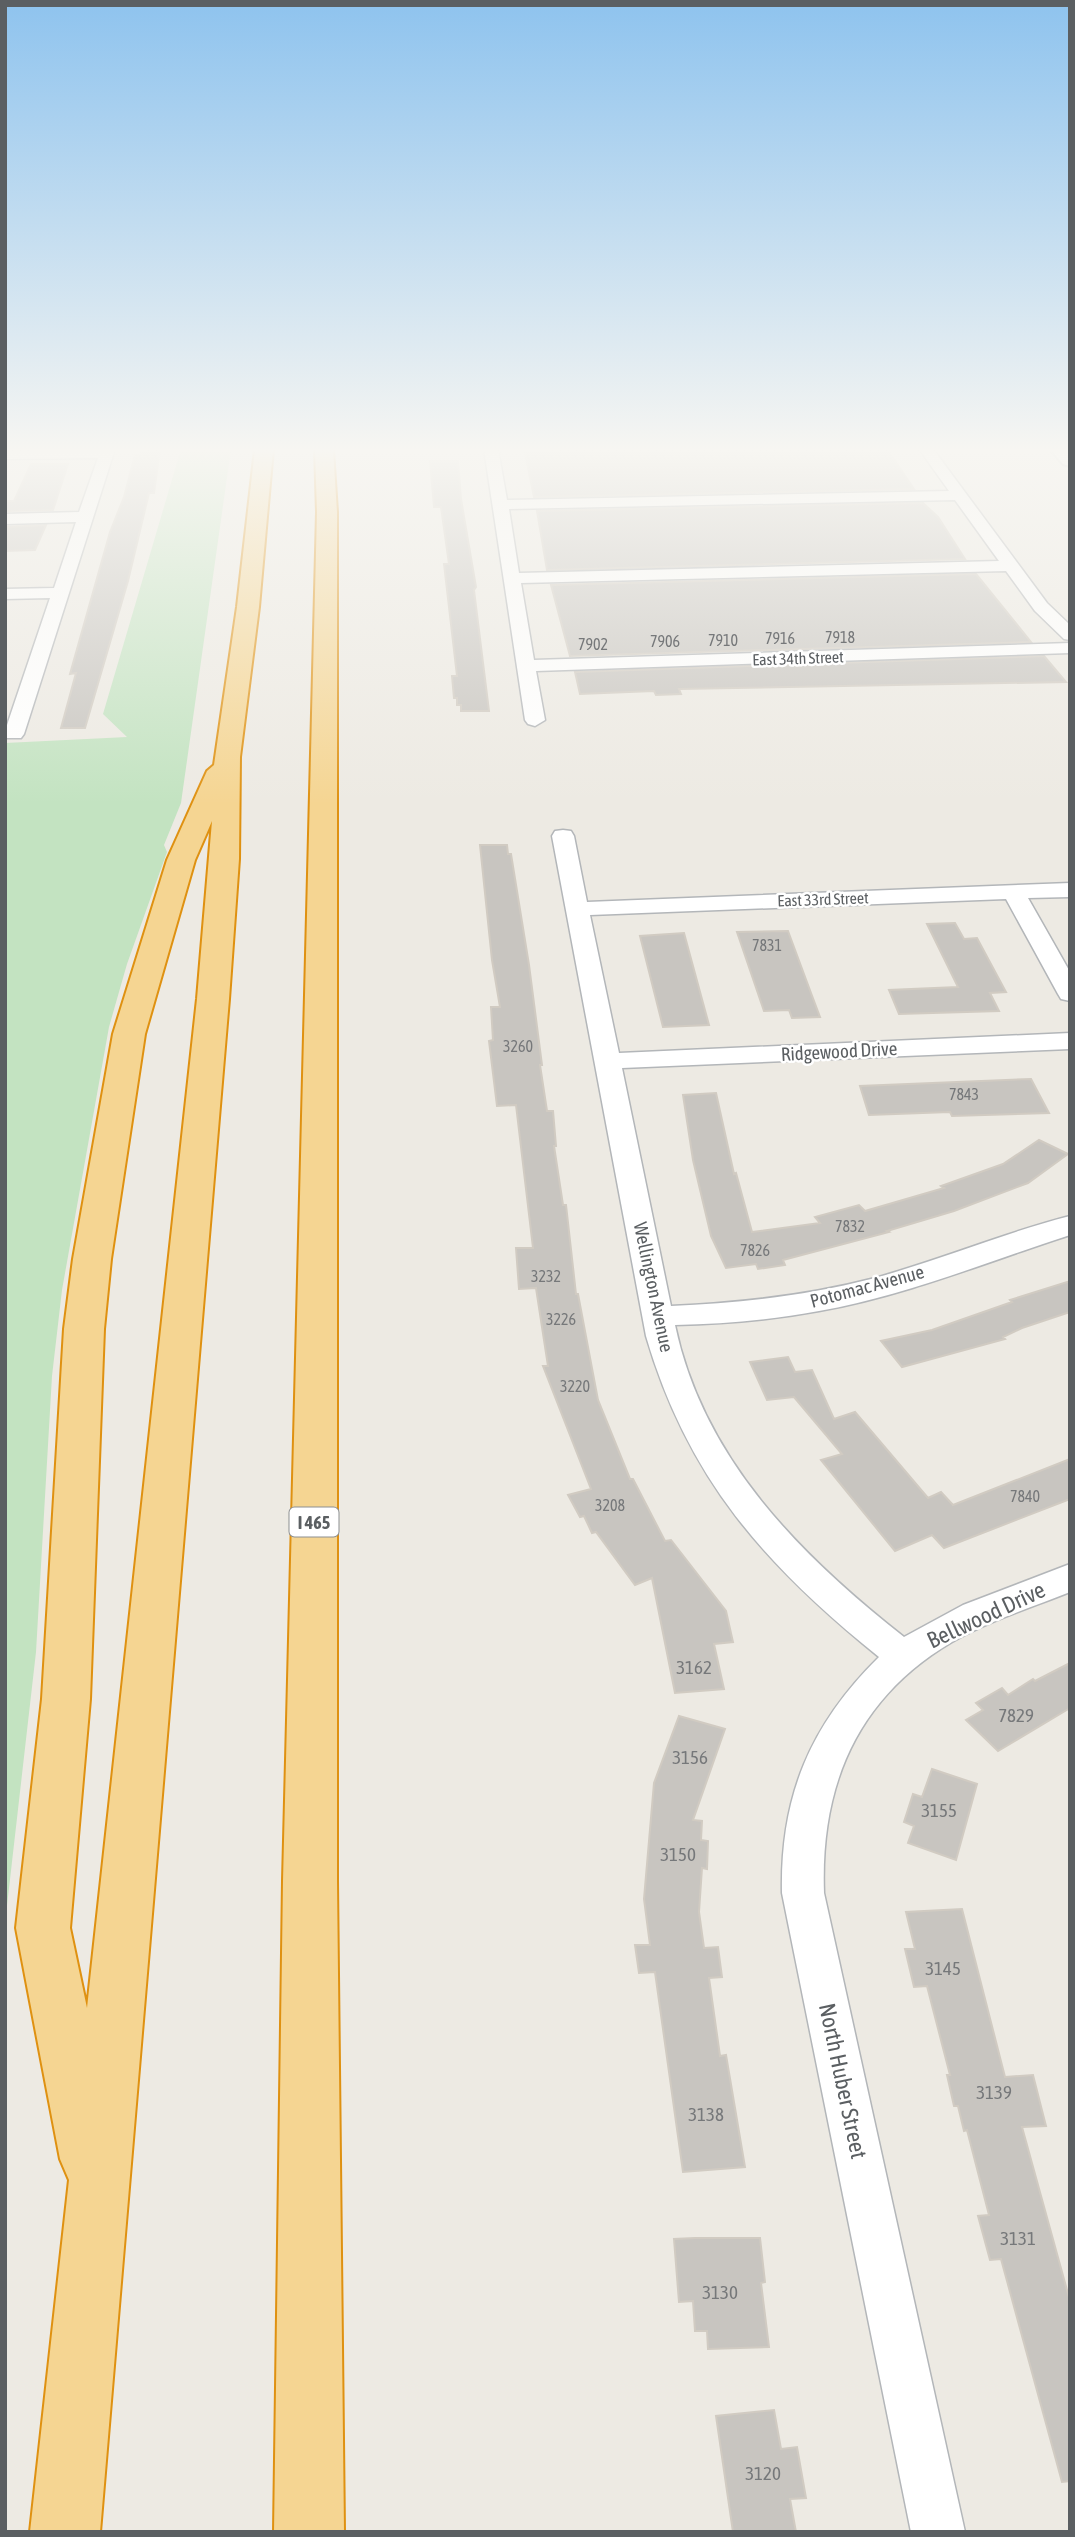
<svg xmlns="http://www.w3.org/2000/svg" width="1075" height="2537" font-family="'Asap Condensed',sans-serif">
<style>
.green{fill:#c3e3c1}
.building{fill:#c8c5c0;stroke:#d1cbc2;stroke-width:2}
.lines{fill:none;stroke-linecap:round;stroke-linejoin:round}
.minor-casing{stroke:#b3b6b9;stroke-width:3}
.secondary-casing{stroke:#b2b6b9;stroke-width:4}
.motorway-casing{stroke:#df9111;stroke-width:4}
.minor{fill:#fff;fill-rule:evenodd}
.secondary{fill:#fff;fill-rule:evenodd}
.motorway{fill:#f5d592;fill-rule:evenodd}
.labels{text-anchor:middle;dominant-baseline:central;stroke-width:5;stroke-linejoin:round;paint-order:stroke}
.number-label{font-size:16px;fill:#76787a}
.far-street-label{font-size:16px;fill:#5b5f62;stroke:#fff}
.shield{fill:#fff;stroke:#8c8f91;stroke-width:2}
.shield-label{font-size:18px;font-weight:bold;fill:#5b5f62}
.street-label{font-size:19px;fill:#5b5f62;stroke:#fff}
.near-number-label{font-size:19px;fill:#76787a}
.near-street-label{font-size:23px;fill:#5b5f62;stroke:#fff}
</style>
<rect width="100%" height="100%" fill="#edeae3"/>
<path class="green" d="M181 449H231L181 803 164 845 167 852 127 964 109 1027 62 1290 52 1376 36 1652 5 1923V743L127 737 103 714Z"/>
<path class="building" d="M143 449H160L154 493H149L128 581 85 728H61L76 673 70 674 110 532 124 497 135 455H140Z
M592 449H887L914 489 534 497 525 453Z
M430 461H458L461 499 476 587 474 590 489 711H461V705H457V698H454L452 676H457L444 564H449L441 507H434Z
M31 464H68L53 510 5 511V501H14Z
M923 503 938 517 965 559 547 570 537 511Z
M46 525 35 550 5 551V527Z
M976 574 1031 642 570 656 551 585Z
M1044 656 1066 682 679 689 681 694 656 695 654 691 580 694 575 672Z
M480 845H507L508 854H511L529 965 542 1065H540L547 1111H553L556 1146H554L563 1205H566L576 1294H578L598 1400 630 1479H633L665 1541 671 1540 726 1611 733 1642 714 1644 724 1689 675 1693 652 1578 635 1585 596 1532 592 1533 584 1516 580 1517 568 1495 591 1489 543 1366H548L536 1288 519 1289 516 1248H533L516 1105 497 1106 489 1041 493 1040 491 1007H500L492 960Z
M955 923 964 939 977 938 1006 992 990 993 999 1011 899 1014 889 990 958 987 927 924Z
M788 931 811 993 820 1017 792 1018 789 1010 764 1011 737 932Z
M684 933 709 1025 663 1027 640 936Z
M1031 1079 1049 1113 952 1116 950 1112 869 1115 860 1086Z
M716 1093 734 1174 736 1173 752 1232 820 1223 815 1217 859 1205 865 1211 944 1188 941 1186 1003 1164 1039 1140 1068 1154 1028 1183 954 1211 887 1231 889 1232 783 1260 785 1265 758 1269 756 1264 726 1268 711 1236 693 1160 683 1095Z
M1070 1281V1312L1022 1328 1003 1337 1005 1339 902 1367 881 1341 932 1330 1012 1302 1010 1300Z
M788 1357 795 1372 812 1370 834 1419 855 1412 928 1498 941 1492 953 1505 1070 1459V1499L944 1548 932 1535 895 1551 821 1460 842 1454 794 1397 767 1400 750 1362Z
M1070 1663V1708L998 1751 966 1720 983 1710 976 1703 1002 1688 1008 1695 1033 1679 1035 1681Z
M679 1716 725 1729 693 1820 702 1821 701 1840 708 1841 707 1869 702 1868 699 1912 704 1948 718 1947 722 1977 709 1978 720 2056 726 2055 745 2167 683 2172 655 1972 639 1973 635 1945H650L644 1899 654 1783Z
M932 1769 977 1784 956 1860 908 1843 914 1826 904 1822 913 1794 922 1797Z
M962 1909 1005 2077 1033 2075 1046 2126 1022 2127 1070 2301V2481L1062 2482 1001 2259 990 2260 978 2216 989 2215 967 2130 964 2131 958 2106H954L947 2075H950L927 1986 914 1987 905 1949H915L906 1912Z
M695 2238H760L765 2282 761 2283 769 2347 708 2349 707 2331H695L693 2301 679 2302 674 2239Z
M774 2410 781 2449 797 2447 806 2498 790 2499 796 2532H733L716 2416Z"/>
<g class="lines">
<defs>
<path id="minor" d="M115 449 24 734 21 738H7L5 731 50 598 5 599V589L54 588 76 522 5 524V514L79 512 98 458 5 459V451Z
M484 449H498L507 500 949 491 919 449H933L1047 603 1070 625V640L1064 639 1035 611 1006 571 521 583 534 660 1070 643V653L536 671 545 720 535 726 528 724 525 720ZM955 500 999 561 519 573 509 509Z
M563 830 571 831 574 836 587 902 1070 883V897L1028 898 1070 972V1001L1061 999 1058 994 1006 899 590 915 619 1053 1070 1033V1049L622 1068 671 1306C739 1303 805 1296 871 1279 938 1261 1003 1233 1070 1216V1235C987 1262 904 1296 819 1311 771 1320 724 1324 675 1325 703 1459 801 1556 904 1637L963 1605 1070 1564V1592C1030 1608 989 1621 952 1642 857 1698 820 1786 824 1893L965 2532H911L782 1893C780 1797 810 1725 879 1657 765 1565 688 1479 646 1336L552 836 555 831Z"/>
<path id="secondary" d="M1050 449H1070V466L1063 464Z"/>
<path id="motorway" d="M255 449H273L259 607 240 757 239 859 229 999 100 2532H30L69 2180 60 2159 16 1928 42 1699 64 1329 73 1259 113 1034 167 860 207 771 214 765 237 607ZM212 821 197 999 87 2008 70 1928 90 1699 104 1329 111 1259 145 1034 195 860Z
M315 449H333L337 512V1881L344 2532H274L283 1881 317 512Z"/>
</defs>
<use href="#minor" class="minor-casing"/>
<use href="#secondary" class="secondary-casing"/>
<use href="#motorway" class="motorway-casing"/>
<use href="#minor" class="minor"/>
<use href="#secondary" class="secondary"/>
<use href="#motorway" class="motorway"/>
</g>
<linearGradient id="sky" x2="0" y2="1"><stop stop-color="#8ec3ee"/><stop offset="0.56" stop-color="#f7f6f2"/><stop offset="1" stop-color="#f7f6f2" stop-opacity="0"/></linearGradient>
<rect width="1075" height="804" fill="url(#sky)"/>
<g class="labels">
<g class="number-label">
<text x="840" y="637">7918</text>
<text x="780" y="638">7916</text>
<text x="723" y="640">7910</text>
<text x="665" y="641">7906</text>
<text x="593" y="644">7902</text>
<text x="767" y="945">7831</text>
<text x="518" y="1046">3260</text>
<text x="964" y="1094">7843</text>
<text x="850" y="1226">7832</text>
<text x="755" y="1250">7826</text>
<text x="546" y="1276">3232</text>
<text x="561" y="1319">3226</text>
<text x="575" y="1386">3220</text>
<text x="1025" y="1496">7840</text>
<text x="610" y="1505">3208</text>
</g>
<g class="far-street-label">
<text transform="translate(798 658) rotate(-2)">East 34th Street</text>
<text transform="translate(823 899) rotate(-2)">East 33rd Street</text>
</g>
<rect class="shield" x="289.5" y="1507.5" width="49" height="29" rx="5"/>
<g class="shield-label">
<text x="314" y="1522">I 465</text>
</g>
<g class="street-label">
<text transform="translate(839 1051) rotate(-3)">Ridgewood Drive</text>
<text transform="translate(867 1286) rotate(-15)">Potomac Avenue</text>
<text transform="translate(654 1287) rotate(78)">Wellington Avenue</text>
</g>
<g class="near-number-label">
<text x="694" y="1667">3162</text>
<text x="1016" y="1715">7829</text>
<text x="690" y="1757">3156</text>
<text x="939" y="1810">3155</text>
<text x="678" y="1854">3150</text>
<text x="943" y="1968">3145</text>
<text x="994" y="2092">3139</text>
<text x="706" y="2114">3138</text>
<text x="1018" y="2238">3131</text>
<text x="720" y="2292">3130</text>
<text x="763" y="2473">3120</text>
</g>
<g class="near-street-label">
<text transform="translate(986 1615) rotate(-25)">Bellwood Drive</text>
<text transform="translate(843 2081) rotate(78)">North Huber Street</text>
</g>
</g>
<rect width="1075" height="2537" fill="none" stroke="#5b5f62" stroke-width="14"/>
</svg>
